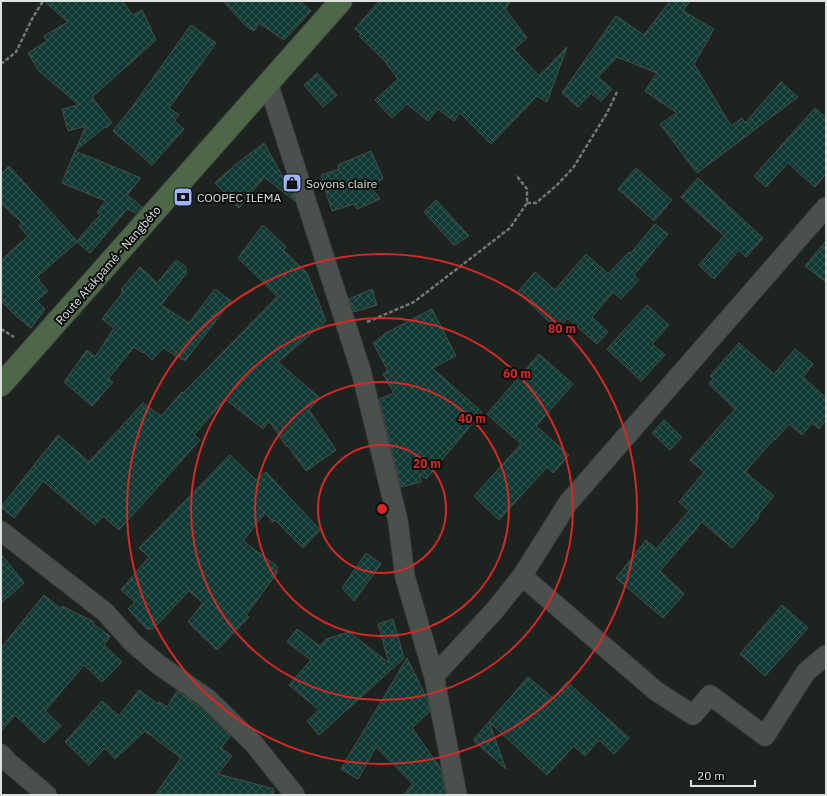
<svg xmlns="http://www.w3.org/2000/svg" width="827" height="796" font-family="'IBM Plex Sans',sans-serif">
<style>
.building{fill:url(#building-cross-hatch);stroke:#464f4d}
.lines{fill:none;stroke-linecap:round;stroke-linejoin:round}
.street-casing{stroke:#3a403d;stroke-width:21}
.secondary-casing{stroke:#3a403d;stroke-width:24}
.path{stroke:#727875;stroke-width:2.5;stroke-dasharray:4 2;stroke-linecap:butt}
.street{stroke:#4a514d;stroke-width:19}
.secondary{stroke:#4e6748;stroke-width:22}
.ring{fill:none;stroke:#d62828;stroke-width:2}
.labels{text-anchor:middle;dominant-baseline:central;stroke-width:4;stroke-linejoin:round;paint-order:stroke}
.poi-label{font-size:12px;fill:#dde1df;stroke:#090c0a;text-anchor:start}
.street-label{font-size:12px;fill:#dde1df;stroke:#090c0a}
.centre{fill:#d62828;stroke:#090c0a;stroke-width:2}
.ring-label{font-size:12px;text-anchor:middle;font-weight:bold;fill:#d62828;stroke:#090c0a;stroke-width:4;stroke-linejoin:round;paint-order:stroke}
</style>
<defs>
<pattern id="building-cross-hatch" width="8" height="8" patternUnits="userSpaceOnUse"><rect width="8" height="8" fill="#123a34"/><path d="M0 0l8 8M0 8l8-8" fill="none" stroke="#345651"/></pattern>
</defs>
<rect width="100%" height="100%" fill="#1d2420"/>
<path class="building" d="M44 1H122L133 15 142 10 156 40 92 97 112 123 107 128 105 127 75 151 86 126 68 131 62 109 79 105 39 71 28 53 47 41 44 36 68 22Z
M223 1H300L311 11 284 40 259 23 254 31 246 26Z
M379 1H511L505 9 527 38 514 49 539 76 567 47 547 102 537 96 491 144 460 113 454 121 438 109 428 121 407 104 392 118 375 100 398 79 384 60 359 36 361 34 355 29Z
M670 1H690L683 11 714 29 694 64 731 126 742 118 745 123 781 82 798 97 697 173 660 124 677 113 645 91 657 73 617 57 598 77 612 89 601 101 591 93 578 107 562 93 616 16 644 35Z
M191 25 216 43 169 108 179 115 174 121 184 129 152 165 113 131 133 106Z
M317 73 337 95 323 107 304 85Z
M815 108 826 118V174L815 187 788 163 766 187 754 176Z
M264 143 293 195 295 201 264 177 239 208 215 183 235 165Z
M75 151 141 178 127 195 142 207 136 213 127 209 90 253 77 242 37 277 40 280 39 281 48 291 37 301 45 309 31 328 16 316 1 301V260L28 236 19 226 22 223 1 203V174L9 166 77 241 100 215 97 212 106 201 62 183Z
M371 151 383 178 371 188 380 199 357 209 354 204 332 211 321 175 339 169 338 165Z
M636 168 672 200 654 221 618 189Z
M698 178 763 238 746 257 739 250 714 279 699 265 724 236 681 197Z
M436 200 469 236 454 245 424 212Z
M655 224 668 234 634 275 639 280 621 299 613 292 592 317 608 332 597 344 567 318 558 330 518 292 535 272 555 290 586 254 608 274 629 252 631 253Z
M263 225 286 247 283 250 307 273 326 321 278 362 320 398 309 410 336 450 306 471 288 446 287 447 269 421 263 429 225 399 194 435 200 440 119 530 103 516 95 525 43 481 14 518 1 507 58 435 89 462 143 403 161 416 182 392 183 393 275 299 277 296 238 258Z
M826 241V282L805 266Z
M176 260 186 267V274L161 305 189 323 215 289 231 301 185 361 163 348 152 360 144 352 143 353 134 347 108 379 113 382 92 406 64 382 87 350 95 357 114 328 102 319 123 292 121 290 140 267 157 283Z
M372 289 377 305 354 312 349 299Z
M647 305 669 325 652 344 665 355 641 381 607 349Z
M432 309 456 356 432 368 482 412 426 479 420 474 421 482 401 487 379 399 394 393 383 374 388 371 373 343 386 333Z
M739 343 774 374 795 349 813 364 803 377 826 398V419L819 429 812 423 802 435 789 424 775 440 774 439 745 472 774 496 758 515 759 517 732 548 702 522 660 571 684 594 663 618 616 578 646 540 656 549 689 511 679 502 704 472 690 460 735 409 709 384 713 379 710 376Z
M539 354 573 384 536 426 569 455 553 473 547 467 499 520 474 496 521 444 487 414Z
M664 420 682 437 670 450 652 433Z
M230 455 256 480 266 472 320 530 303 548 275 520 273 522 265 513 243 541 277 566V573L246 615 249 617 217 650 188 622 203 603 189 591 153 629H147L128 609 135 602 121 590 149 557 139 548Z
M366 553 381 564 354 601 342 588Z
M1 554 24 583 1 603Z
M44 595 61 609 62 606 94 622 93 624 110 636 104 645 122 662 102 682 84 665 45 711 61 726 44 743 15 715 1 731V648Z
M782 605 808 628 765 676 740 654Z
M393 619 404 658 319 735 307 721 319 710 289 685 311 660 287 642 297 629 320 646 326 639 349 632 389 663 378 624Z
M407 658 428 701 430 711 412 728 441 769 446 795H403L413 784 376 747 358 779 341 769Z
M528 677 553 698 567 682 629 738 614 754 599 740 585 756 574 746 547 775 489 722 506 769 473 740Z
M139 690 158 704 159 702 167 707 177 691 201 708 230 736 221 748 232 756 218 774 274 789 273 795H155L181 758 145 731 115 759 105 748 89 765 65 742 102 701 119 716Z"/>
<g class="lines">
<defs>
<path id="street" d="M268 83 361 371 398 521 405 577 434 676 457 795
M1 531 105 612 133 643 159 665 208 699 254 744 295 795
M522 576 656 691 693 715 710 695 765 736 806 672 826 655
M434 676 495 610 522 576 568 503 826 207
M1 754 8 762 47 795"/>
<path id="secondary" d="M1 385 341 1"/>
</defs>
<use href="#street" class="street-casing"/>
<use href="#secondary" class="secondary-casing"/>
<path class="path" d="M1 64 16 52 32 19 43 1
M527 203H536L556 186 573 168 607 113 617 92
M367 322 414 302 510 228 527 203V189L516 175
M1 329 14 337"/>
<use href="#street" class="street"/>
<use href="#secondary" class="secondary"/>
</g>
<g class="ring">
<circle cx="382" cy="509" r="64"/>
<circle cx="382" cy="509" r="127"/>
<circle cx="382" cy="509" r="191"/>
<circle cx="382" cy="509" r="255"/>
</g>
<defs>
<symbol id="shop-square" viewBox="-11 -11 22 22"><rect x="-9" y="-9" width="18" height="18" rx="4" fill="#9fb3fd" stroke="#090c0a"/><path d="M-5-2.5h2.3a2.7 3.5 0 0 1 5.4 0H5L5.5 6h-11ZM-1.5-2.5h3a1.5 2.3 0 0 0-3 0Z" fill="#111"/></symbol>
<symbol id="bank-square" viewBox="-11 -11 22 22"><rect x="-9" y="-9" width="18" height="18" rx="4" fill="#9fb3fd" stroke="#090c0a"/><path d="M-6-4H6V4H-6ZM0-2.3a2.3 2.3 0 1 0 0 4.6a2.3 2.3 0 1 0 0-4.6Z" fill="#111"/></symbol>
</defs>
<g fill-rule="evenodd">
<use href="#shop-square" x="281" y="172" width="22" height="22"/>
<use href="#bank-square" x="172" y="186" width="22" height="22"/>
</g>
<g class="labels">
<g class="poi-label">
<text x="306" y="183">Soyons claire</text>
<text x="197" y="197">COOPEC ILEMA</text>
</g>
<g class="street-label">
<text transform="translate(108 265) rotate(-49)">Route Atakpamé - Nangbéto</text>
</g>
</g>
<circle cx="382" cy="509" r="6" class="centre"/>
<g class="ring-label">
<text x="562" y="333">80 m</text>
<text x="517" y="378">60 m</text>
<text x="472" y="423">40 m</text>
<text x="427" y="468">20 m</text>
</g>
<rect width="827" height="796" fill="none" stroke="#dde1df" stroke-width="4"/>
<path d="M691 780v6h64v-6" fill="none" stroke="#dde1df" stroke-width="2"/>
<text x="697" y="780" font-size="12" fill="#dde1df" stroke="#090c0a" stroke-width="3" paint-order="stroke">20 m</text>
</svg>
